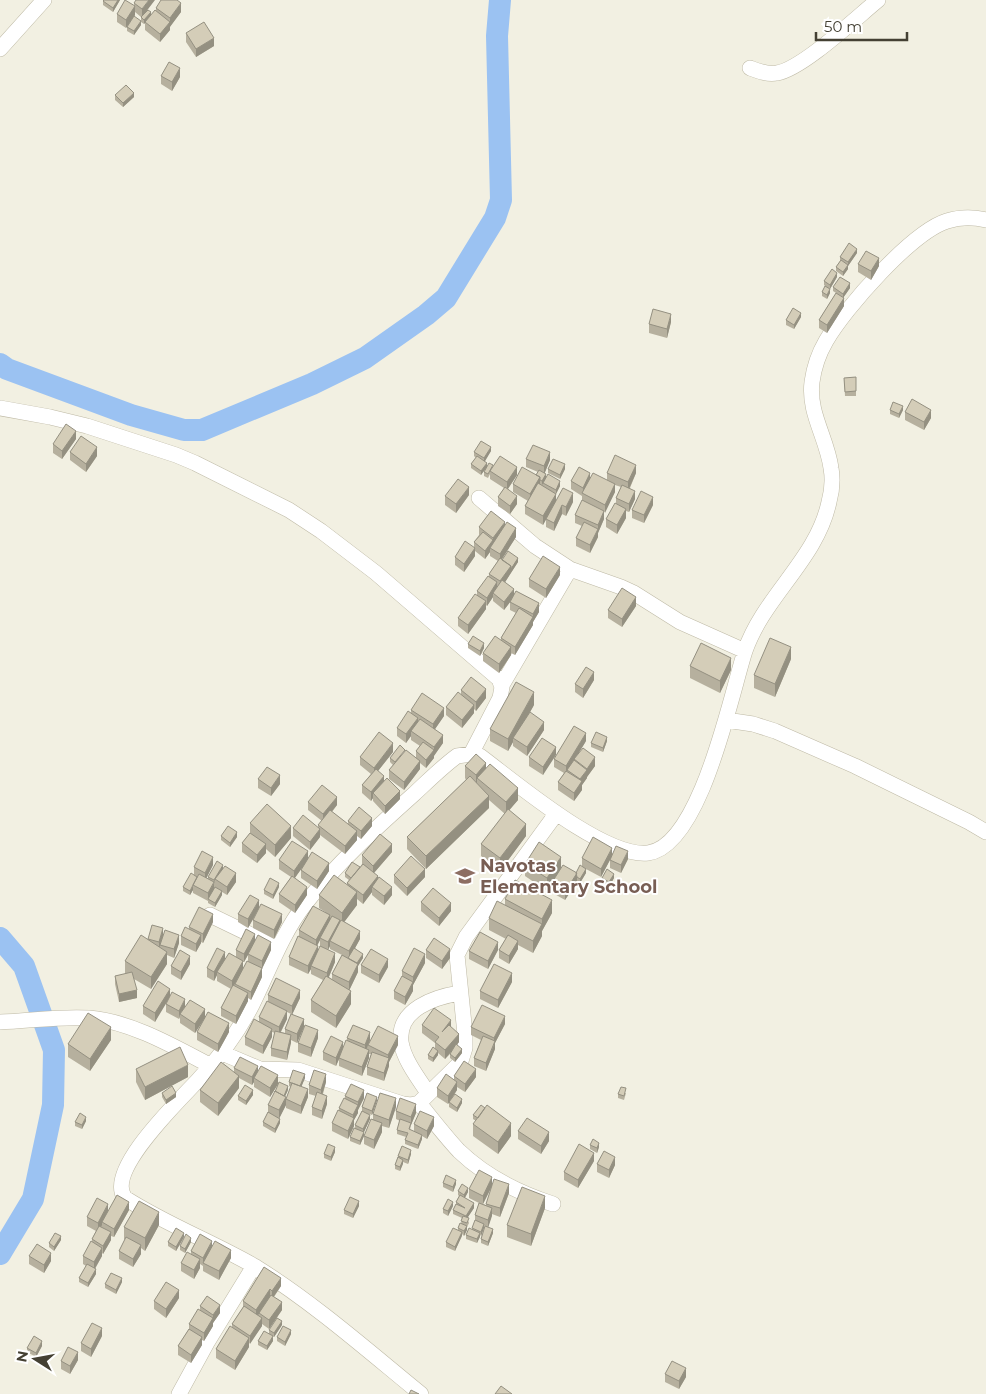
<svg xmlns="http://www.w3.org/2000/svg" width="986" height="1394" font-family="Montserrat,sans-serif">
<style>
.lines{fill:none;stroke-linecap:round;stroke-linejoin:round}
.river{stroke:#9bc2f2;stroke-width:22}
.minor-casing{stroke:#beb9a5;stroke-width:16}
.minor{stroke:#fff;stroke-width:15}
.wall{fill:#b6b09e;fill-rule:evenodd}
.shaded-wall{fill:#949081}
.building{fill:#d4cdb8;stroke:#949081}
.labels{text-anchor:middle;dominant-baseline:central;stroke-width:4;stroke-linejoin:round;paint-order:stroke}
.education-label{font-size:18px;font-weight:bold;fill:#785e54;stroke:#fff;text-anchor:start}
</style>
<rect width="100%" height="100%" fill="#f2f0e2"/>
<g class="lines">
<path class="river" d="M0 364 7 369 131 415 184 430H202L312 384 365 358 426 315 446 298 495 218 501 200 497 36 500 0
M0 938 24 966 54 1050 53 1105 33 1199 0 1254"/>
<defs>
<path id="minor" d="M0 49 44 0
M750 68C758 71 768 75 777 73 802 69 856 18 878 0
M0 408 50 417 87 426 176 455 195 463 289 510 321 531 376 573 499 679 502 687 500 698 471 754
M479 498 535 546 570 569
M502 685 570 569 621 587 634 593 680 622 745 651
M726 720 753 724 775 731 855 766 969 822 986 832
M210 915 274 946
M0 1022C29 1021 60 1016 89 1018 130 1021 175 1047 211 1066
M222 1053 260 1069 298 1070 403 1104 411 1105 419 1103 456 1067 461 1061 465 1048V1034L457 955 466 937 556 814
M428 1093C418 1078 404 1060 401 1042 397 1009 435 997 460 993
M419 1103C432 1119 445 1136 459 1151 485 1176 519 1193 553 1204
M179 1394 208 1341 254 1266
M421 1394C367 1350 315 1304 256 1267 213 1242 167 1225 125 1198 104 1171 181 1099 199 1079 220 1057 238 1032 252 1005 269 971 281 935 305 904 336 864 376 828 414 794 428 781 442 767 457 756L471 754 480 756C515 782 604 858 648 853 701 846 731 694 745 651 764 596 817 559 829 502 832 491 833 479 831 468 827 438 808 413 812 382 814 367 819 353 826 341 845 308 912 232 947 221 960 217 973 217 986 220"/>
</defs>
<use href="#minor" class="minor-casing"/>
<use href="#minor" class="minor"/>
</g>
<path class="wall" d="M120 0 113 12 103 5V1Z
M134 3 148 10 151 15 156 10V8L181 12 170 26V30L160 42 145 30V23L144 24 141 22V25L134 35 127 31V27L141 21V17L135 12V15L126 28 117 22V14L134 6Z
M186 33 214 46 196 57 186 42Z
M161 76 180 77 172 91 161 84Z
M115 95 134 97 123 107 115 100Z
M857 253 848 266V269L843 276 836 271V267L840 261V257Z
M858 264 879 266 871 280 858 272Z
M837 277 830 289V293L827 299 822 296V292L825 286 824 285V281Z
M833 287 850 288 843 298 844 306 827 333 819 328V320L836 293 833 291Z
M801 317 794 329 786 325V320Z
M671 322 667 338 649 333V324Z
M856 377V396H845L844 378Z
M890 410H903L899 418 890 414Z
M905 412 931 418 924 430 905 420Z
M76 439 62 459 53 453V444Z
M491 451 484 461 487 467H493L517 475 508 489 517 504 510 514 498 506V497L504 488 490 479V474L488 478 484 476V472L486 467 481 475 471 468V464L476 458 474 456V452Z
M70 452 97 456 86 472 70 460Z
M526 459 550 460 544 473 546 477 560 486 556 494V501L573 502 566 516 562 514 554 531 546 527V519L543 525 525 514V506L528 501 513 492V484L536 475 538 472 526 467Z
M548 469H565L560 479 548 473Z
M607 473H636L630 488 635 499 629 512 626 511V518L617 534 606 527V519L616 504V498L621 487 615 485V492L604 513V519L598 533V537L590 553 576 546V538L582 526 575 523V515L582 501V496L571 489V481L590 478 607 480Z
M469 495 456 513 445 505V496Z
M653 505 644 523 632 518V510Z
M505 525 516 537 502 559 518 562 505 582 514 595 539 612 533 622V625L515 655 511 653V655L499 673 483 661V653L501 640V638L516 613 510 610V602L504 610 493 601V597L487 606 486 605V609L468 634 458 626V618L477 595V591L489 577V574L498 561 490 556V552L485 559 475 551V556L464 572 455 565V557L474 547V542L479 535V527Z
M560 575 546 598 529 587V579Z
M636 606 622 627 608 618V610Z
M468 644 484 648 480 656 468 648Z
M791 659 775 697 754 688V675Z
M690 666 731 670 720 693 690 678Z
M594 680 583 698 575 692V684Z
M461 690 486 698 476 711 474 709V713L462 728 446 715V707L461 695Z
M534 705 527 717 544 730 527 756 513 746V742L508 751 490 741V729Z
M411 710 444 716 435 729 443 743 434 755V758L426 768 420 763V769L404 790 389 779V770L393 765 390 762V758H416V751L420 746 411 740V736L406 743 397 736V728L411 714Z
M586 741 576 757 595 766 587 777V778L582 785V790L574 801 558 790V782L564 773 554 767V759Z
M607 741 603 752 591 747V743Z
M556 747 543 775 529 766V757Z
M393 752 378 771 384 781 400 799 385 814 373 801V798L371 801 362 793V785L371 774 360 765V757Z
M465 766 486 768 518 800 509 810 526 836 500 871 481 856V844L505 814 489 800V808L426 869 407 849V837L466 780 465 778Z
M258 779 280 784 271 796 258 788Z
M308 802 337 805 332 812 348 825V821L372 826 361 839 357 836V840L345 854 320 835V837L310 850 293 836V828H318V825L322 821 308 810Z
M250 823 291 838 275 857 266 849V853L257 863 242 852V843L250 833Z
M221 836 237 837 230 847 221 840Z
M392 852 374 873 392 895 384 905 372 895V892L363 904 357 899V905L344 922 360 939 355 948 363 958 358 966V972L349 990 351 1004 336 1028 311 1012V1000L323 980 311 974V969L308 974 289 965V957L299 936V930L325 912 319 908V895L347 885V883L349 880 345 877V873L360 867 362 864V855ZM320 940V946L327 950H318L317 945ZM330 946V949L342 955 332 974V979L329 977 335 962 328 950Z
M612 854 628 859 621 873 610 868V860L601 877 586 869V873L580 883 577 881 565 900 551 892V885L547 891 525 876V864L561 867 576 873 582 866V858Z
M308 859 329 871 317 889 301 878V870L306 861 295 878 307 895 295 913 279 902V894L291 877 279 869V860Z
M213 865 206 878H208V877L223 869 236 882 227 895 222 892V895L215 907 208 903V901L193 893V890L190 895 183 891V887L194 875V867Z
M394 875 425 877 407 896 394 883Z
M602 878H614L609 887 602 882Z
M279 887 273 899 264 894V890Z
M505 899 552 913 542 931V936L533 953 518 945V949L509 964 499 958V950L506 939 489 930V918L505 905Z
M421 902 451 911 439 926 421 911Z
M259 908 282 922 274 939 253 928V920L259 909 248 928 238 922V914Z
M213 922 203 943 201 942V943L196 952 181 945V936L189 929V927Z
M163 935 179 943 174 958 167 955V964L151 989 134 979 137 998 119 1002 115 984V976L126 974 125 973V961L148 939Z
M255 942 271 950 262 968V977L251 1000 248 998V1001L236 1024 221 1016V1008L231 989 217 981V975L214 981 207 977V968L225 959 236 957V950ZM248 955V961L243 968V962H244Z
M426 950 450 958 442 969 426 958Z
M498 950 488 969 469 959V951Z
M425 963 413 985V991L405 1005 394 999V991L402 977V971Z
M190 964 181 980 171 974V966Z
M361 965 388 967 379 983 361 973Z
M512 982 498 1008 480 999V991Z
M170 989 155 1022 143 1014V1006Z
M268 995 300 998 292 1014 304 1027 297 1043 291 1040 287 1060 271 1056V1048L275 1033 272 1032V1037L263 1054 245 1045V1037L259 1022V1017L268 1002ZM287 1012 291 1014 285 1029V1033L281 1032 287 1019Z
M166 1004 185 1006 229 1032 218 1052 197 1040V1032L204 1018 195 1033 180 1023V1017L179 1019 166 1012Z
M505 1024 495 1043V1049L486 1071 474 1066V1058L481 1040 471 1035V1027Z
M422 1025 451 1027 459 1042 457 1045 462 1053 455 1062 450 1058V1054L445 1059 438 1053V1055L433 1062 428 1059V1055L435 1048V1043L422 1033Z
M318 1038 311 1057 298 1052V1043Z
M347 1038 370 1040 398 1045 389 1062V1066L384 1081 367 1075V1067L371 1054H369V1058L362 1076 339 1066V1059L336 1066 323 1060V1052L343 1048 347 1041Z
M111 1040 90 1071 68 1057V1044Z
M234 1068 258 1071 278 1084 270 1097 254 1087V1082L252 1085 239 1078V1088L218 1116 200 1102V1090L234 1073Z
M136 1069 188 1077 145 1100 136 1082Z
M454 1076 476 1077 465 1092 457 1087V1090L448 1104 437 1097V1088L454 1079Z
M305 1078 301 1087 308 1097 301 1114 286 1108V1099L291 1087 289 1086V1082Z
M326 1082 323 1094 327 1104 322 1119 312 1115V1107L316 1096 309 1094V1085Z
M288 1090 285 1096 286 1105 279 1118 280 1123 275 1133 263 1126V1122L268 1112V1105Z
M162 1093 176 1097 166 1104 162 1097Z
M626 1093 624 1100 618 1098V1094Z
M253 1095 246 1105 238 1100V1096Z
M345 1096 364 1098 358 1110V1113L354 1120V1126L348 1139 332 1131V1123L339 1110V1108L345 1098Z
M377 1097 372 1115 369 1114 370 1119 364 1132V1136L360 1145 350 1141V1137L355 1129V1125L362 1111V1107Z
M449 1102 462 1103 457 1112 449 1107Z
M396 1107 389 1128 382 1126V1132L374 1149 364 1144V1136L373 1119V1114Z
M396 1111 416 1113 411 1125 410 1130 414 1131V1124L434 1126 427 1139 422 1136V1139L418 1149 405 1144V1140L406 1137 397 1134V1130L400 1121 396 1119Z
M473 1115 511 1136 498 1154 473 1136V1124L476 1121 473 1119Z
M86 1121 82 1129 75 1126V1122Z
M518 1131 549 1141 541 1154 518 1139Z
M590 1145 599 1147 597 1153 590 1149Z
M335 1152 331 1161 324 1158V1154Z
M411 1154 408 1164 403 1162 400 1171 395 1169V1165L398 1156Z
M594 1161 578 1188 564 1180V1172Z
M597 1164 615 1165 609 1178 597 1172Z
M443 1183 456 1184 453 1192 443 1187Z
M492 1185 509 1193 500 1217 492 1214 488 1227 493 1233 488 1246 481 1243V1239L485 1227 484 1226V1228L481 1236 480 1235 477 1243 466 1239V1235L472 1229 475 1221V1215L479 1203 469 1198V1189ZM492 1186 486 1205 483 1204Z
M458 1191 468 1192 465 1198 474 1208 467 1218 469 1223 467 1227V1230L464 1236 462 1234 455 1251 446 1247V1242L458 1230V1228L461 1224 462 1218 453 1214V1210L456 1204V1202L459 1196 458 1195Z
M359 1206 353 1218 344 1214V1210Z
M453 1206 448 1216 443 1213V1209Z
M545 1208 531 1246 507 1237V1225Z
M108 1210H129L114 1237 111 1236V1240L103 1254 102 1253V1256L95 1269 96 1274 88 1287 79 1282V1278L86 1266 83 1264V1256L92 1242V1239L96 1231 87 1226V1217Z
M159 1225 145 1251 141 1248V1254L133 1267 119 1259V1251L125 1240 124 1239V1227Z
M184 1237 176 1251 168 1246V1242Z
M61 1240 54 1251 49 1247V1243Z
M191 1242 185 1253 180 1250V1246Z
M212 1247 231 1258 219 1280 203 1271V1265V1266L200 1264V1268L194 1279 181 1271V1263L191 1255V1251Z
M29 1256 51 1261 44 1273 29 1264Z
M264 1267 281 1286 274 1297 282 1310 269 1329 262 1324V1326L249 1344V1347L235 1370 216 1358V1349L232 1328V1324L243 1307V1301Z
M122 1282 116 1294 105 1288V1284Z
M179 1298 166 1318 154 1309V1301Z
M200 1306 220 1313 213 1323V1326L204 1341 202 1340V1345L191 1363 178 1355V1346L189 1329V1324L200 1310Z
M282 1325 274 1337 269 1334V1330Z
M291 1334 285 1346 277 1341V1337Z
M102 1336 91 1357 81 1351V1343Z
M258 1341H273L267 1350 258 1345Z
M42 1346 36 1357 27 1352V1348Z
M78 1360 70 1374 61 1369V1361Z
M665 1374 686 1377 679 1389 665 1382Z"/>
<path class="shaded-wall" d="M118 0H120L113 12V8Z
M149 0H155L142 17V9Z
M181 3V12L170 27V18Z
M135 6V15L126 28V20Z
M151 12V16L144 24V20Z
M141 21V25L134 35V31Z
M170 22V30L160 42V34Z
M214 38V46L196 57V49Z
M180 68V77L172 91V82Z
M134 93V97L123 107V103Z
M857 249V253L848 266V269L843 276V272L848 265V262Z
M879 258V266L871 280V271Z
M837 273V277L830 289V285Z
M850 283V288L843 298V294Z
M830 289V293L827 299V295Z
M844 298V306L827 333V325Z
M801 313V317L794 329V325Z
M671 314V322L667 338V329Z
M903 406V410L899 418V414Z
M931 410V418L924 430V422Z
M76 431V439L62 459V451Z
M97 447V456L86 472V464Z
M491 447V451L484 463V458Z
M550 452V460L544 475V466Z
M487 463V467L481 475V471Z
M565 464V469L560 479V475Z
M636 465V473L628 491V482Z
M517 467V475L507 490V482Z
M590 473V482L583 494V488Z
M546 474V478L542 485V481Z
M540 477V486L530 502V494Z
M560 481V486L556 494V490Z
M615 484V492L605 513V505Z
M469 487V495L456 513V504Z
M635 491V499L629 512V504Z
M573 493V502L566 516V507Z
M556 494V502L543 525V516Z
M517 496V504L510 514V506Z
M653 497V505L644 523V515Z
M562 505V514L554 531V523Z
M626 509V518L617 534V525Z
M604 511V519L598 533V537L590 553V545L598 529V525Z
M505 522V530L490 548V552L485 559V551L493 540V538Z
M516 528V537L500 562V554Z
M475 548V556L464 572V564Z
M518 558V562L500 590V581L511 566Z
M560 567V575L546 598V589Z
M497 582V591L493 593V597L487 606V598Z
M514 589V597L504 610V602Z
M636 597V606L622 627V619Z
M486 601V609L468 634V625Z
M539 603V612L533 622V625L515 655V647L533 617V614Z
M484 643V648L480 656V651Z
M511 647V655L499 673V664Z
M791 647V659L775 697V684Z
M731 658V670L720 693V681Z
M594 672V680L583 698V689Z
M486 689V698L476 711V702Z
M534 692V705L515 739 513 738V742L508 751V739Z
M474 705V713L462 728V720Z
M444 708V716L433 732V724Z
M418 718V726L411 731V736L406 743V734Z
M544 722V730L527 756V747Z
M586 733V741L568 771 567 770 566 774V766Z
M443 735V743L434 756V747Z
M607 737V741L603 752V748Z
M393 743V752L374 776V768Z
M556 747V755L543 775V767Z
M434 750V758L426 768V760Z
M595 757V766L587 777V769Z
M420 761V769L404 790V782Z
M486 763V775L477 778V786L476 788V775Z
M587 770V778L582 785V790L574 801V793L580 784V779Z
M280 775V784L271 796V788Z
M384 776V785L373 793V798L371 801V792Z
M518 788V800L506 814V802Z
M400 791V799L385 814V806Z
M489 796V808L426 869V856Z
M337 797V805L323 822V814Z
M372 818V826L361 839V831Z
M526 824V836L500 871V858Z
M291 826V838L275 857V845Z
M320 829V837L310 850V842Z
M357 831V840L345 854V846Z
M237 832V837L230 847V843Z
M266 844V853L257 863V855Z
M392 844V852L373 874V866Z
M612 848V856L601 877V869Z
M308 851V860L294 879V871Z
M628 851V859L621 873V865Z
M213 857V865L205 881V873Z
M561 857V869L547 891V878Z
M329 863V871L317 889V881Z
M223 865V869L215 879 214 884V890L208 899V901V893L214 883V880Z
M425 869V877L407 896V888Z
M586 869V873L580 883V879Z
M236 873V882L227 895V887Z
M577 873V882L565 900V892Z
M614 874V878L609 887V882Z
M378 876V885L372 887V892L363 904V895Z
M279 883V887L273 899V895Z
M193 886V890L190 895V891Z
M307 887V895L295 913V905Z
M392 887V895L384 905V896Z
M222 891V895L215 907V903Z
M357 892V905L342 925V913Z
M259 900V908L248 928V919Z
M552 900V913L542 931V936L533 953V941L542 924V919Z
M451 903V911L439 926V918Z
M213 914V922L203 943V934Z
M282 914V922L274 939V930Z
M330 915V924L320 938V940L316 948V940Z
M340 920V928L330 941V946L328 950V942Z
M163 928V937L160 945 159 951V942Z
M360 931V939L349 959V951Z
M255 934V942L244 962V954Z
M179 935V943L174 958V949Z
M201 935V943L196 952V944Z
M518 941V949L509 964V956Z
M271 942V950L262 969V961Z
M498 942V950L488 969V961Z
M318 946V954L311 966V969L308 974V966Z
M450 949V958L442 969V961Z
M167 952V964L151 989V977Z
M225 952V961L217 972V975L214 981V972Z
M335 953V962L327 981V973Z
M363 954V958L358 966V972L349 991V982L356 965Z
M425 954V963L413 985V977Z
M190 956V964L181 980V972Z
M388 959V967L379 983V975Z
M243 961V969L232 989V981Z
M262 968V977L251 1000V992Z
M512 973V982L498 1008V1000Z
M413 982V991L405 1005V997Z
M170 989V997L155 1022V1013Z
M137 990V998L119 1002V994Z
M300 990V998L292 1015V1006Z
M351 991V1004L336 1028V1016Z
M248 993V1001L236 1024V1016Z
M185 999V1007L180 1014 179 1019V1011Z
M205 1009V1018L195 1033V1024Z
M287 1011V1019L279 1035V1027Z
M505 1016V1024L495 1043V1049L486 1071V1063L494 1045V1038Z
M304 1019V1027L297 1043V1034Z
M451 1020V1028L442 1032Z
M229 1023V1032L218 1052V1044Z
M111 1027V1040L90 1071V1059Z
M272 1029V1037L263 1054V1046Z
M318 1030V1038L311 1057V1048Z
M370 1032V1040L368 1045 365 1054V1045Z
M459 1034V1042L445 1059V1050Z
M291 1035V1043L287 1060V1052Z
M398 1036V1045L389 1062V1066L384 1081V1073L388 1061V1055Z
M343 1042V1050L336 1066V1058Z
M462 1049V1053L455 1062V1058Z
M369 1050V1058L362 1076V1067Z
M438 1051V1055L433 1062V1058Z
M188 1065V1077L145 1100V1087Z
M258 1066V1074L254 1078V1082L252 1085V1077Z
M476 1069V1077L465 1092V1084Z
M305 1074V1078L300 1090V1086Z
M326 1074V1082L321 1098V1090Z
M278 1075V1084L270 1097V1088Z
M239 1076V1088L218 1116V1103Z
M457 1082V1090L448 1104V1096Z
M288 1086V1090L283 1101V1096Z
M308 1089V1097L301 1114V1106Z
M253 1090V1095L246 1105V1101Z
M364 1090V1098L358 1110V1102Z
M176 1093V1097L166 1104V1100Z
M327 1096V1104L322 1119V1111Z
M286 1097V1105L279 1119V1110Z
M377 1097V1101L372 1115V1111Z
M396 1098V1107L389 1128V1120Z
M462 1099V1103L457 1112V1108Z
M416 1104V1113L411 1125V1117Z
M358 1105V1113L354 1120V1126L348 1139V1131L353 1121V1115Z
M370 1115V1119L364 1132V1136L360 1145V1141L363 1133V1129Z
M86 1117V1121L82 1129V1125Z
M434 1117V1126L427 1139V1131Z
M280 1119V1123L275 1133V1129Z
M382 1123V1132L374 1149V1140Z
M511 1123V1136L498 1154V1142Z
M549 1132V1141L541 1154V1146Z
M422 1135V1139L418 1149V1145Z
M599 1143V1147L597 1153V1148Z
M335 1147V1152L331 1161V1157Z
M411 1150V1154L408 1164V1160Z
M594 1153V1161L578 1188V1180Z
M615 1157V1165L609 1178V1170Z
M403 1160V1164L400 1171V1167Z
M492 1177V1186L483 1204V1196Z
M456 1180V1184L453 1192V1187Z
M509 1184V1193L500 1217V1208Z
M468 1188V1192L464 1199V1195Z
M545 1196V1208L531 1246V1234Z
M359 1201V1206L353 1218V1214Z
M129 1202V1210L114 1237V1229Z
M453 1202V1206L448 1216V1211Z
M474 1203V1208L466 1220V1216Z
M108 1204V1212L102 1222V1225L98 1232V1223Z
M492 1208V1216L488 1228V1220Z
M159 1212V1225L145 1251V1238Z
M484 1224V1228L481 1236V1232Z
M467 1226V1230L464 1236V1231Z
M493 1229V1233L488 1246V1242Z
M111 1232V1240L103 1254V1246Z
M462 1232V1236L455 1251V1247Z
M184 1233V1237L176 1251V1247Z
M480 1233V1237L477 1243V1239Z
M61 1236V1240L54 1251V1247Z
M191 1238V1242L185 1253V1249Z
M212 1241V1249L203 1263V1266V1258Z
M141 1245V1254L133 1267V1259Z
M102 1248V1256L94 1270V1262Z
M231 1250V1258L219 1280V1271Z
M51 1253V1261L44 1273V1265Z
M200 1259V1268L194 1279V1270Z
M96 1269V1274L88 1287V1283Z
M122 1278V1282L116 1294V1290Z
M281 1278V1286L272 1299V1291Z
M270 1289V1298L256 1318V1310Z
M179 1290V1298L166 1318V1309Z
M282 1302V1310L269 1329V1320Z
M220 1305V1313L213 1323V1326L204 1341V1333L213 1318V1315Z
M262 1318V1326L250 1344V1336Z
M282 1321V1325L274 1337V1333Z
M102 1328V1336L91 1357V1349Z
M291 1330V1334L285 1346V1342Z
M273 1336V1341L267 1350V1346Z
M202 1337V1345L191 1363V1355Z
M249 1338V1347L235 1370V1361Z
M42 1341V1346L36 1357V1353Z
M78 1352V1360L70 1374V1366Z
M686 1368V1377L679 1389V1381Z"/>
<path class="building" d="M104 0H118L113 8 103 1Z
M125 0 135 6 126 20 117 14Z
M136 0H149L142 9 134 3Z
M161 0H177L181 3 170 18 156 8Z
M148 10 151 12 144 20 141 17Z
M155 10 170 22 160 34 145 22Z
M134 16 141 21 134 31 127 27Z
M204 22 214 38 196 49 186 33Z
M169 62 180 68 172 82 161 76Z
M126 85 134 93 123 103 115 95Z
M849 243 857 249 848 262 840 257Z
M866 251 879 258 871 271 858 264Z
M841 260 848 265 843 272 836 267Z
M832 269 837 273 830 285 824 281Z
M840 277 850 283 843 294 833 287Z
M825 286 830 289 827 295 822 292Z
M836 293 844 298 827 325 819 320Z
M793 308 801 313 794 325 786 320Z
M653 309 671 314 667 329 649 324Z
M856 377V391L845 392 844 378Z
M912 399 931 410 924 422 905 412Z
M893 402 903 406 899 414 890 410Z
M66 424 76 431 62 451 53 444Z
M81 436 97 447 86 464 70 452Z
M481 441 491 447 484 458 474 452Z
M533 445 550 452 544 466 526 459Z
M615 455 636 465 628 482 607 473Z
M477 456 487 463 481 471 471 464Z
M500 456 517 467 507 482 490 471Z
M553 459 565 464 560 475 548 469Z
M489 463 493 465 488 474 484 472Z
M522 467 540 477 530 494 513 484Z
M579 467 590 473 583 488 571 481Z
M539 470 546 474 542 481 540 480V477L536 475Z
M593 473 615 484 605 505 582 493Z
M548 474 560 481 556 490 543 483Z
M458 479 469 487 456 504 445 496Z
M538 483 556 494 543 516 525 506Z
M622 485 635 491 629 504 616 498Z
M505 487 517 496 510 506 498 497Z
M563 488 573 493 566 507 562 505 554 523 546 519Z
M641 491 653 497 644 515 632 510Z
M582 500 604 511 598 525 575 515Z
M615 503 626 509 617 525 606 519Z
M491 511 505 522 493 538 479 527Z
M507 522 516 528 500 554 490 548Z
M584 522 598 529 590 545 576 538Z
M483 532 493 540 485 551 474 542Z
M465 541 475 548 464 564 455 557Z
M508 551 518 558 511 569V566L502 560Z
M543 556 560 567 546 589 529 579Z
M500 558 511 566 500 581 489 574Z
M488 576 497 582 487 598 477 591Z
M502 580 514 589 504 602 493 593Z
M622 588 636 597 622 619 608 610Z
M516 591 539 603 533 614 510 602Z
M475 594 486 601 468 625 458 618Z
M519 608 533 617 515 647 501 638Z
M473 636 484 643 480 651 468 644Z
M495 636 511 647 499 664 483 653Z
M770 638 791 647 775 684 754 675Z
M701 643 731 658 720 681 690 666Z
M586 667 594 672 583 689 575 684Z
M471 677 486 689 476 702 461 690Z
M516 682 534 692 508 739 490 729Z
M458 692 474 705 462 720 446 707Z
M422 693 444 708 433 724 411 710Z
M408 711 418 718 406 734 397 728Z
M530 712 544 722 527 747 513 738Z
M420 719 443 735 434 747 411 731Z
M574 726 586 733 566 766 554 759Z
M379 732 393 743 374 768 360 757Z
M596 732 607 737 603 748 591 743Z
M542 738 556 747 543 767 529 757Z
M423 742 434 750 426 760 416 751Z
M400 745 405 750 395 762 390 758Z
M583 748 595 757 587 769 574 759Z
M406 750 420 761 404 782 389 770Z
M476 754 486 763 476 775 465 766Z
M574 760 587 770 580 779 567 770Z
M490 764 518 788 506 802 477 778Z
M267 767 280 775 271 788 258 779Z
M376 769 384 776 371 792 362 785Z
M566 771 582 781 574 793 558 782Z
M470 776 489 796 426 856 407 837Z
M387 778 400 791 385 806 373 793Z
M322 785 337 797 323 814 308 802Z
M267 804 291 826 275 845 250 823Z
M359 807 372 818 361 831 348 821Z
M508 809 526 824 500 858 481 844Z
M330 810 357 831 345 846 318 825Z
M303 815 320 829 310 842 293 828Z
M228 826 237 832 230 843 221 836Z
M250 833 266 844 257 855 242 843Z
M380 834 392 844 373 866 362 855Z
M593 837 612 848 601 869 582 858Z
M292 841 308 851 294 871 279 860Z
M539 842 561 857 547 878 525 864Z
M616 846 628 851 621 865 610 860Z
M202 851 213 857 205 873 194 867Z
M312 852 329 863 317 881 301 870Z
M411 856 425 869 407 888 394 875Z
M217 861 223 865 214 880 208 877Z
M352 862 360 867 351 878 345 873Z
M363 864 378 876 363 895 347 883Z
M563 865 577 873 565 892 551 884Z
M580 865 586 869 580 879 577 877 576 873Z
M225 866 236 873 227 887 215 879Z
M607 869 614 874 609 882 602 878Z
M191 873 197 877 190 891 183 887Z
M199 874 214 882 208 893 193 885Z
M334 875 357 892 342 913 319 895Z
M292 876 307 887 295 905 279 894Z
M379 877 392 887 384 896 372 887Z
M270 878 279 883 273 895 264 890Z
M515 880 552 900 542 919 505 899Z
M215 887 222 891 215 903 208 899Z
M433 888 451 903 439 918 421 902Z
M250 895 259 900 248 919 238 914Z
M497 901 542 924 533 941 489 918Z
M261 904 282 914 274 930 253 920Z
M313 906 330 915 316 940 299 930Z
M199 907 213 914 203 934 189 927Z
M332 916 340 920 328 942 320 938Z
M341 920 360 931 349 951 330 941Z
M152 925 163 928 159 942 148 939Z
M185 927 201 935 196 944 181 936Z
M246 929 255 934 244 954 236 950Z
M165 930 179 935 174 949 160 945Z
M480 932 498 942 488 961 469 951Z
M141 935 167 952 151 977 125 961Z
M258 935 271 942 262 961 248 954Z
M508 935 518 941 509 956 499 950Z
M298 936 318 946 308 966 289 957Z
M434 938 450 949 442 961 426 950Z
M320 946 335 953 327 973 311 966Z
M217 948 225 952 214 972 207 968Z
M354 948 363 954 357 963 348 958Z
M414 948 425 954 413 977 402 971Z
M371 949 388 959 379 975 361 965Z
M180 950 190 956 181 972 171 966Z
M229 953 243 961 232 981 217 972Z
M342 955 358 964 349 982 332 974Z
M247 961 262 968 251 992 235 984Z
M494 964 512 973 498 1000 480 991Z
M132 972 137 990 119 994 115 976Z
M326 976 351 991 336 1016 311 1000Z
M402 976 413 982 405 997 394 991Z
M276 978 300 990 292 1006 268 995Z
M158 981 170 989 155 1013 143 1006Z
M233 985 248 993 236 1016 221 1008Z
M172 992 185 999 179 1011 166 1004Z
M190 1000 205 1009 195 1024 180 1014Z
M267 1001 287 1011 279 1027 259 1017Z
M482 1005 505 1016 494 1038 471 1027Z
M434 1008 451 1020 442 1032 449 1025 459 1034 445 1050 435 1042 439 1037 422 1025Z
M208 1012 229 1023 218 1044 197 1032Z
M88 1013 111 1027 90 1059 68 1044Z
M291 1014 304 1019 297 1034 285 1029Z
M254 1019 272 1029 263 1046 245 1037Z
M305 1025 318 1030 311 1048 298 1043Z
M353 1025 370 1032 365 1045 347 1038Z
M378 1026 398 1036 388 1055 368 1045Z
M275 1031 291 1035 287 1052 271 1048Z
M331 1036 343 1042 336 1058 323 1052Z
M483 1036 495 1041 486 1063 474 1058Z
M346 1040 369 1050 362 1067 339 1058Z
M456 1044 462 1049 455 1058 450 1054Z
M180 1047 188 1065 145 1087 136 1069Z
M433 1047 438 1051 433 1058 428 1055Z
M372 1052 389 1058 384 1073 367 1067Z
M240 1057 258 1066 252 1077 234 1068Z
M464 1061 476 1069 465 1084 454 1076Z
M221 1062 239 1076 218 1103 200 1090Z
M261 1066 278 1075 270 1088 254 1078Z
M293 1070 305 1074 300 1086 289 1082Z
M314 1070 326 1074 321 1090 309 1085Z
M446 1074 457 1082 448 1096 437 1088Z
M279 1082 288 1086 284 1096 275 1091V1092Z
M292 1083 308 1089 301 1106 286 1099Z
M351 1084 364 1090 358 1102 345 1096Z
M245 1085 253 1090 246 1101 238 1096Z
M172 1086 176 1093 166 1100 162 1093Z
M621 1087 626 1088 624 1096 618 1094Z
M275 1091 286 1097 279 1110 268 1105Z
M317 1092 327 1096 322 1111 312 1107Z
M367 1093 377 1097 372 1111 362 1107Z
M380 1093 396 1098 389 1120 373 1114Z
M455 1094 462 1099 457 1108 449 1102Z
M344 1098 358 1105 353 1115 339 1108Z
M400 1098 416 1104 411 1117 396 1111Z
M481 1105 485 1108 478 1118 473 1115Z
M487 1105 511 1123 498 1142 473 1124Z
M338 1110 354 1118 348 1131 332 1123Z
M362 1111 370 1115 363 1129 355 1125Z
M420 1111 434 1117 427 1131 414 1124Z
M268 1112 280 1119 275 1129 263 1122Z
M80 1113 86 1117 82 1125 75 1122Z
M527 1118 549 1132 541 1146 518 1131Z
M371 1119 382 1123 374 1140 364 1136Z
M400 1119 411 1123 409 1129 422 1135 418 1145 405 1140 408 1133 397 1130Z
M354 1128 364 1132 360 1141 350 1137Z
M593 1139 599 1143 597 1148 590 1145Z
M328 1144 335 1147 331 1157 324 1154Z
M579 1144 594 1153 578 1180 564 1172Z
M402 1146 411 1150 408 1160 398 1156Z
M604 1151 615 1157 609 1170 597 1164Z
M398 1157 403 1160 400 1167 395 1165Z
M479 1170 492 1177 483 1196 469 1189Z
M446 1175 456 1180 453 1187 443 1183Z
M494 1179 509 1184 500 1208 486 1204Z
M462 1184 468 1188 464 1195 458 1191Z
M522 1187 545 1196 531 1234 507 1225Z
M117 1195 129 1202 114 1229 102 1222Z
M460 1195 474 1203 466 1216 453 1210 456 1204 465 1208 456 1202Z
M350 1197 359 1201 353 1214 344 1210Z
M97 1198 108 1204 98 1223 87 1217Z
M448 1199 453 1202 448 1211 443 1209Z
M139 1201 159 1212 145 1238 124 1227Z
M479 1203 492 1208 488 1220 475 1215Z
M463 1216 469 1218 467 1223 461 1221Z
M475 1220 484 1224 481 1232 472 1228Z
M460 1223 467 1226 464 1231 458 1228Z
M99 1226 111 1232 103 1246 92 1239Z
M485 1226 493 1229 488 1242 481 1239Z
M176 1228 184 1233 176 1247 168 1242Z
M453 1228 462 1232 455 1247 446 1242Z
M469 1228 480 1233 477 1239 466 1235Z
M55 1233 61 1236 54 1247 49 1243Z
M186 1234 191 1238 185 1249 180 1246Z
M200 1234 212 1241 203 1258 191 1251Z
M126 1237 141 1245 133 1259 119 1251Z
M91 1241 102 1248 94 1262 83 1256Z
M215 1241 231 1250 219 1271 203 1263Z
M37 1244 51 1253 44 1265 29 1256Z
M187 1252 200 1259 194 1270 181 1263Z
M87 1264 96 1269 88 1283 79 1278Z
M264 1267 281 1278 272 1291 270 1289 256 1310 243 1301Z
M111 1273 122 1278 116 1290 105 1284Z
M166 1282 179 1290 166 1309 154 1301Z
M271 1295 282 1302 269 1320 259 1313Z
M207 1296 220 1305 213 1315 200 1306Z
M244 1306 262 1318 250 1336 232 1324Z
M198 1309 213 1318 204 1333 189 1324Z
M277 1318 282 1321 274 1333 269 1330Z
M92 1323 102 1328 91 1349 81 1343Z
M230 1326 249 1338 235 1361 216 1349Z
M283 1326 291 1330 285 1342 277 1337Z
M189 1329 202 1337 191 1355 178 1346Z
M264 1331 273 1336 267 1346 258 1341Z
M34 1336 42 1341 36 1353 27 1348Z
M68 1347 78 1352 70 1366 61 1361Z
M672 1361 686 1368 679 1381 665 1374Z
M501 1386 512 1394H495Z
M411 1390 419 1394H409Z"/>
<defs>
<symbol id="school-bare" viewBox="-9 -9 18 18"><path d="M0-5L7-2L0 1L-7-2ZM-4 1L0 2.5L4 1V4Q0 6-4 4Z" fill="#8d6e63" stroke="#fff" stroke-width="2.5" paint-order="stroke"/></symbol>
</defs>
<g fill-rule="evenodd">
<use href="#school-bare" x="451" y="862" width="28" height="28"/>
</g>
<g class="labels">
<g class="education-label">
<text x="480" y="866">Navotas<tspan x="480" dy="21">Elementary School</tspan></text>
</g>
</g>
<g transform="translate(35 1359) rotate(281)" stroke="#ffffff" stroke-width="4" paint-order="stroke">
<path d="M0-4L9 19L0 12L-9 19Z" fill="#444033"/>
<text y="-8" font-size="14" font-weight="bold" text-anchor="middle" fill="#444033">N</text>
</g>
<path d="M816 32v8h91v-8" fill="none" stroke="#444033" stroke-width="2.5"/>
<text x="824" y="32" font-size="15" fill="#444033" stroke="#ffffff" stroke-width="4" paint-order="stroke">50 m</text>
</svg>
